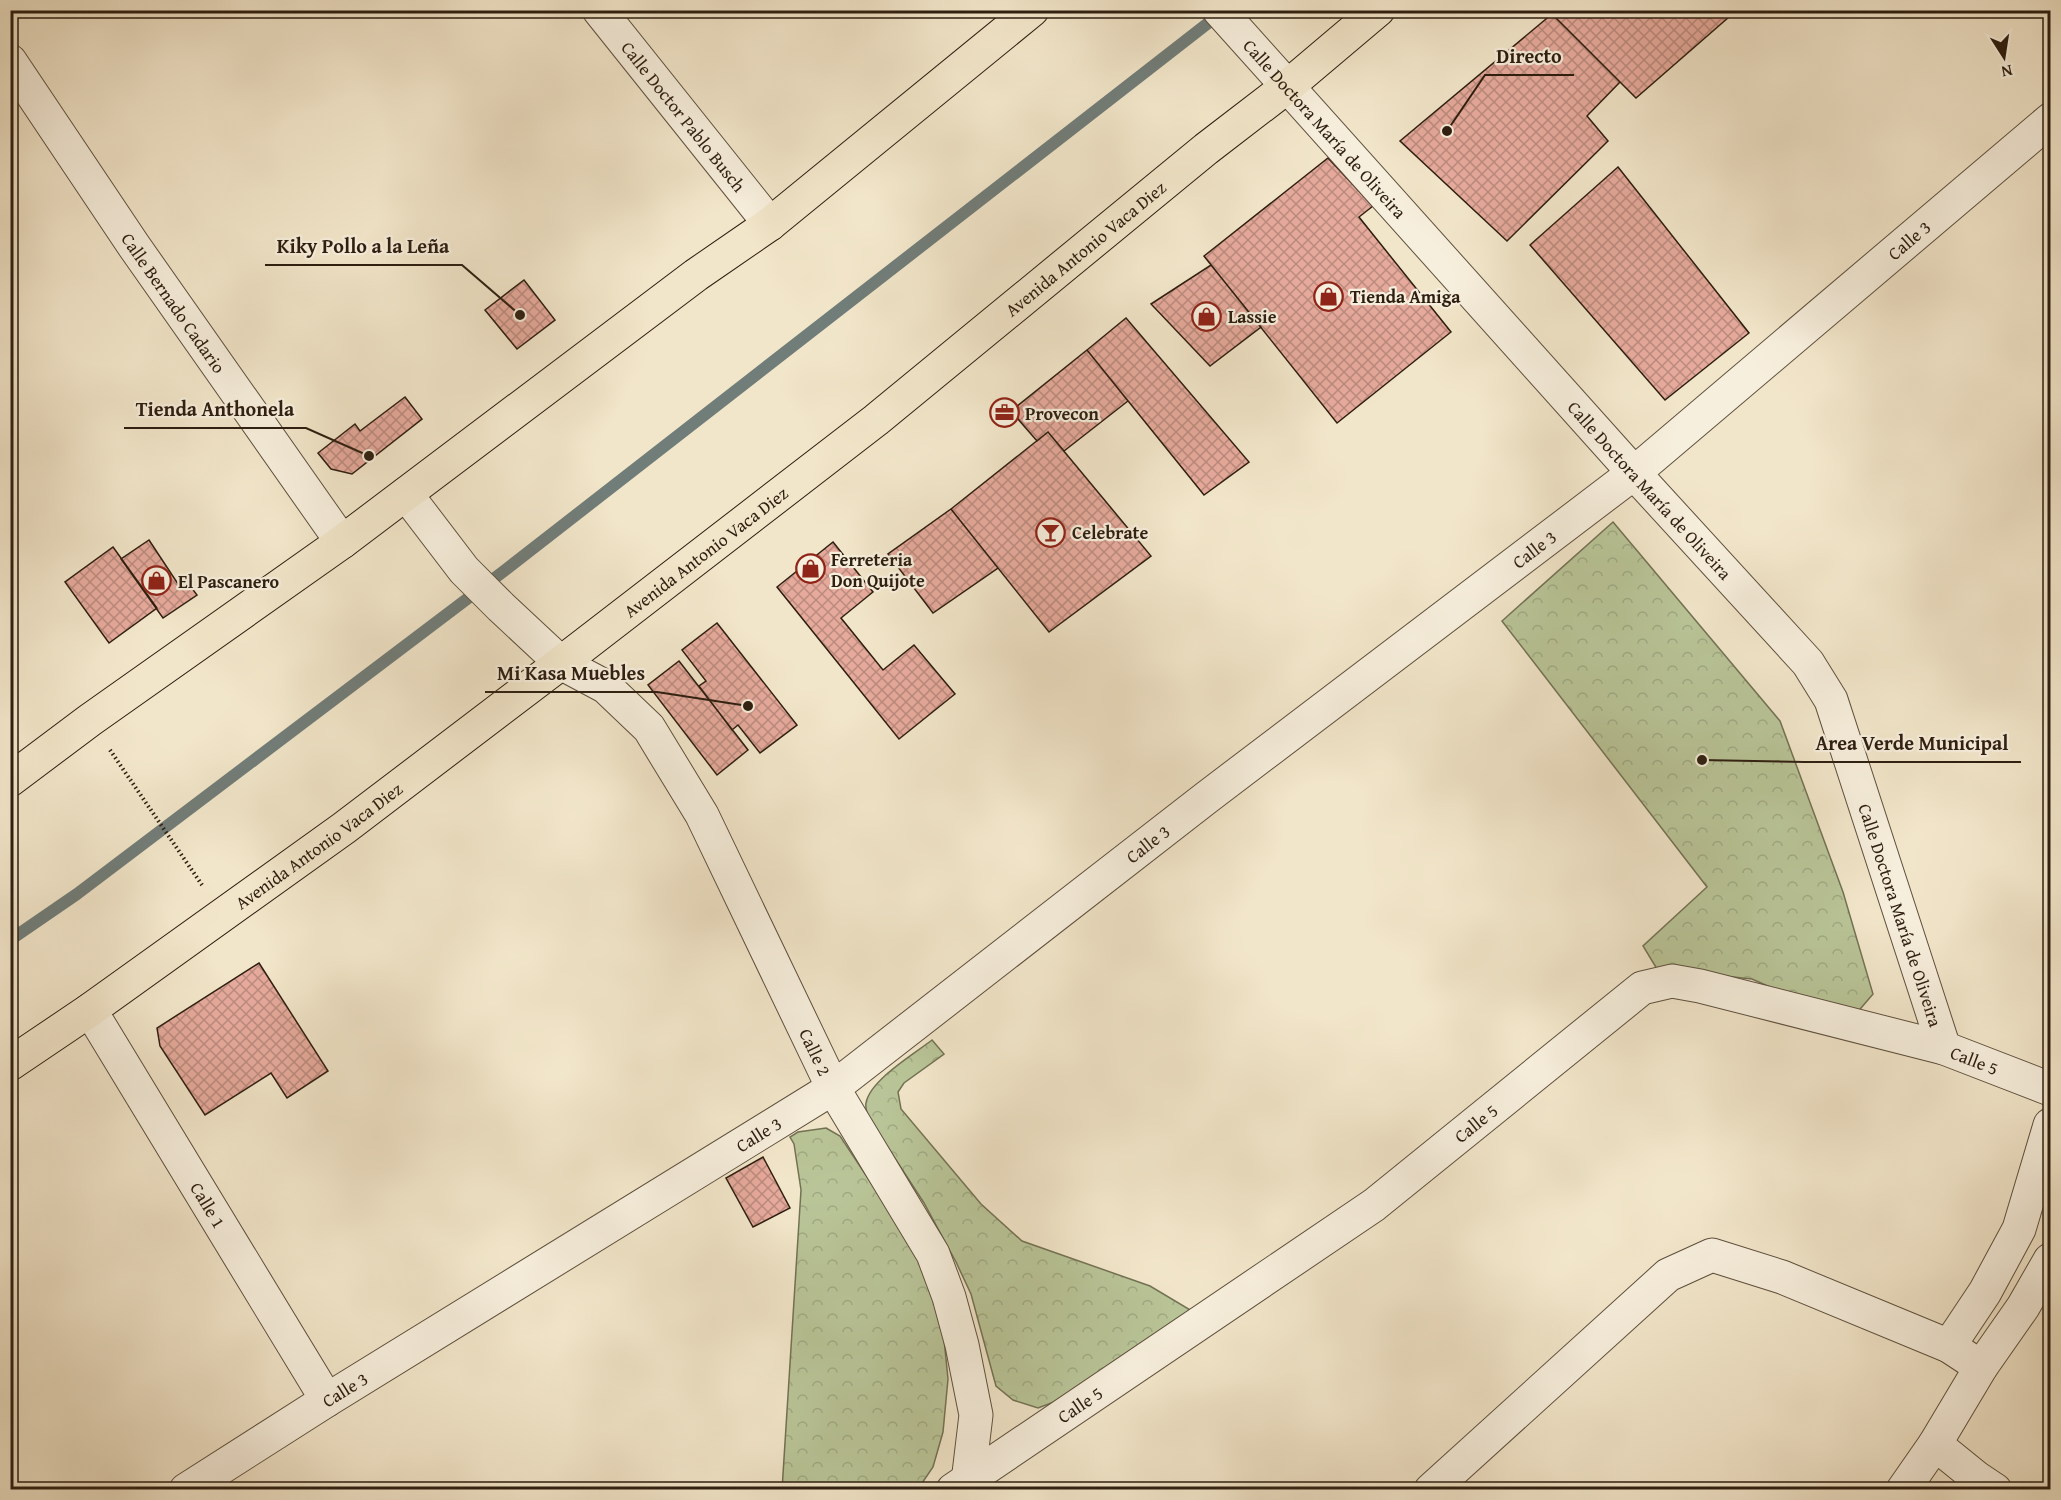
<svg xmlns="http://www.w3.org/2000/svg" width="2061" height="1500" font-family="'Gentium Book Plus',serif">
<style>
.park{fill:url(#park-crowns);stroke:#737254;stroke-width:1.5}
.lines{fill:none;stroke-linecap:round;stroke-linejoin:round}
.stream{stroke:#717d79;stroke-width:12}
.building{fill:url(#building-cross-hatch);stroke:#2d1e10;stroke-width:1.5}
.street-casing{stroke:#5e503e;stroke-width:35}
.highway-casing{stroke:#2d1e10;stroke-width:35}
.path{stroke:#2d1e10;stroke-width:4;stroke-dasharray:1.5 3;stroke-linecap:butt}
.street{stroke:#f7efdd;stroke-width:33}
.highway{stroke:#f2e6ca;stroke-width:33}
.labels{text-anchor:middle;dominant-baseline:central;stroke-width:4.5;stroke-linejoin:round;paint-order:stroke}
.street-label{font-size:18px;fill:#2d1e10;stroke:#f7efdd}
.poi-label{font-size:18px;font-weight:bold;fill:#2d1e10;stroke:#f7efdd;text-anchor:start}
.leader{fill:none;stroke:#2d1e10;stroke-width:2}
.callout-dot{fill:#2d1e10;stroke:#f7efdd;stroke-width:2}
.callout-label{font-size:20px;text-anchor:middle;font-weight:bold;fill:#2d1e10;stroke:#f7efdd;stroke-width:4.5;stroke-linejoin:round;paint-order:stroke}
</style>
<defs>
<pattern id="park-crowns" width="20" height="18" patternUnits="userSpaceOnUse" patternTransform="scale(1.5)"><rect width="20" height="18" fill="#b9c598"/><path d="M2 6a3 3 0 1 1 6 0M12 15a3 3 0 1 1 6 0" fill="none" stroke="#9fa982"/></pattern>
<pattern id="building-cross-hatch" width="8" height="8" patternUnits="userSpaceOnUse" patternTransform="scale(1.5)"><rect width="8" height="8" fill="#e6aa9c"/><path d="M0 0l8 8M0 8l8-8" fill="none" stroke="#bb8a7e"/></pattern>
</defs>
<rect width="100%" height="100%" fill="#f2e6ca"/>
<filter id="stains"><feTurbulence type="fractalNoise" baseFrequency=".00333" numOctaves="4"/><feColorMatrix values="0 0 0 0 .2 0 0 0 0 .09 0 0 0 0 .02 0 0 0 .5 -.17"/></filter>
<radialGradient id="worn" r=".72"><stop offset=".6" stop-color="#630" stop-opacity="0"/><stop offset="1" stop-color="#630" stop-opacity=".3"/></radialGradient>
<path class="park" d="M1613 522 1780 721 1843 892 1873 994 1849 1022 1752 979 1657 969 1643 946 1707 887 1502 621Z
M932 1040 944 1054 904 1083 898 1092 901 1109 981 1204 1022 1241 1150 1286 1192 1311 1054 1402 1038 1408 1013 1400 996 1386 971 1294 956 1262 924 1203 868 1117C867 1113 865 1107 866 1103 870 1080 914 1054 932 1040Z
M826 1128 840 1136 903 1231 930 1279 942 1319 948 1379 943 1432 933 1467 918 1489 782 1490 801 1190 794 1144 790 1137 798 1132Z"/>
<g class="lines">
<path class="stream" d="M10 940 77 894 504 571 1221 13"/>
</g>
<path class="building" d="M1556 10H1737L1636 98 1552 14Z
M1552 14 1620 82 1587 116 1608 141 1507 241 1400 141Z
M1328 158 1373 206 1359 217 1451 332 1337 423 1204 256Z
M1618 167 1749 333 1665 400 1530 245Z
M1211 265 1261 327 1210 366 1151 304Z
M524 280 555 320 517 349 485 310Z
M1126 318 1249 462 1204 495 1087 350Z
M1087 350 1128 401 1064 451 1048 432 1037 441 1011 411Z
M405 397 422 419 352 474 331 469 318 453 355 424 360 431Z
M1048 432 1151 556 1049 632 951 509Z
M951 509 998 568 933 613 888 554Z
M149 540 178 584 185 579 197 595 163 618 121 559Z
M833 542 873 592 841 618 883 670 914 645 955 694 899 739 777 587Z
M113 547 157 608 109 643 65 582Z
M717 623 797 725 760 753 738 725 732 730 699 686 706 681 682 650Z
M679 661 748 750 717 775 648 685Z
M259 963 328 1071 287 1098 271 1073 205 1115 160 1046 157 1028Z
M763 1157 790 1208 753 1227 726 1178Z"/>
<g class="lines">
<defs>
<g id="street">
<path id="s1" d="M599 10 770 224"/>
<path id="s2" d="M1219 10 1634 473 1808 663 1831 700 1944 1048"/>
<path id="s3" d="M10 61 134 246 342 542"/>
<path id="s4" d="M406 494 464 570 501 607 561 663 606 687 649 728 702 815 833 1088 933 1254 949 1297 962 1345 976 1415 967 1490"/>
<path id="s5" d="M90 1010 327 1400"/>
<path d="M1949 1346 1985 1292 2019 1229 2050 1125"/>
<path d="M1935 1444 1977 1478 1995 1490"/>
<path id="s6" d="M186 1490 327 1400 833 1088 1206 798 1634 473 2050 120"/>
<path id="s7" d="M953 1490 1374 1205 1642 988 1672 981 1700 986 1944 1048 2050 1089"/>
<path d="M1431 1490 1668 1275 1712 1255 1782 1277 1949 1346 1981 1367"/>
<path d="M1903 1490 1935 1444 1981 1367 2023 1307 2050 1260"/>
</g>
<g id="highway">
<path d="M10 780 90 720 342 542 696 275 770 224 1032 10"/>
<path id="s8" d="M10 1064 90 1010 344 828 561 663 876 420 1206 149 1288 86 1378 10"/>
</g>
</defs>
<use href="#street" class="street-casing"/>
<use href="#highway" class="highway-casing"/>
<path class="path" d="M110 750 202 885"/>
<use href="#street" class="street"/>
<use href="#highway" class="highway"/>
</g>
<defs>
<symbol id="shop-ring" viewBox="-11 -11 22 22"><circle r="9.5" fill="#f7efdd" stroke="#8f2418" stroke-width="1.5"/><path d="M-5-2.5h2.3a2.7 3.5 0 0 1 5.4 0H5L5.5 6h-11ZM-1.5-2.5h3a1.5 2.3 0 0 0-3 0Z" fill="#8f2418"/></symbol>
<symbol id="office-ring" viewBox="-11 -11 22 22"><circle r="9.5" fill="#f7efdd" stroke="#8f2418" stroke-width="1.5"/><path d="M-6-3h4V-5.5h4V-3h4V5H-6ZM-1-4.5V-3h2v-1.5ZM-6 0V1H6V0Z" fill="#8f2418"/></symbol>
<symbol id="bar-ring" viewBox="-11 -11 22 22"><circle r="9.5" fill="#f7efdd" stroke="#8f2418" stroke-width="1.5"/><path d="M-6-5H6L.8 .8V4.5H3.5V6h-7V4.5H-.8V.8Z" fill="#8f2418"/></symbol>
</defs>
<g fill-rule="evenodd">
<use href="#shop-ring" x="1312" y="280" width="33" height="33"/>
<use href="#shop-ring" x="1190" y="300" width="33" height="33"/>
<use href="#office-ring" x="988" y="396" width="33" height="33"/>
<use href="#bar-ring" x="1034" y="516" width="33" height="33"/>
<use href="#shop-ring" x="794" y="552" width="33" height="33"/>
<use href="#shop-ring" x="140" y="564" width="33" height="33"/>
</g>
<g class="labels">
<g class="street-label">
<text stroke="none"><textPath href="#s1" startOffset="136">Calle Doctor Pablo Busch</textPath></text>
<text stroke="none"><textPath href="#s2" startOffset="159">Calle Doctora María de Oliveira</textPath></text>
<text stroke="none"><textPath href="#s6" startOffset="2132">Calle 3</textPath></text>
<text stroke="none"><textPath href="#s8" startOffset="1350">Avenida Antonio Vaca Diez</textPath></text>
<text stroke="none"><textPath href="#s3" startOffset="292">Calle Bernado Cadario</textPath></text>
<text stroke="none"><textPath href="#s2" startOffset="645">Calle Doctora María de Oliveira</textPath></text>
<text stroke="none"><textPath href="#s6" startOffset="1646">Calle 3</textPath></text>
<text stroke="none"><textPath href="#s8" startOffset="864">Avenida Antonio Vaca Diez</textPath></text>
<text stroke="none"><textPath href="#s6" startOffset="1160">Calle 3</textPath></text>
<text stroke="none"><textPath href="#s8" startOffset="378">Avenida Antonio Vaca Diez</textPath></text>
<text stroke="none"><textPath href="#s2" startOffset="1149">Calle Doctora María de Oliveira</textPath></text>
<text stroke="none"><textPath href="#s4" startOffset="705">Calle 2</textPath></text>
<text stroke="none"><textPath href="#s7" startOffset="1197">Calle 5</textPath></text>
<text stroke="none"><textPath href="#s7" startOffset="639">Calle 5</textPath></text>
<text stroke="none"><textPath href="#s6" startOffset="674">Calle 3</textPath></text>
<text stroke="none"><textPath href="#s5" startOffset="228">Calle 1</textPath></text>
<text stroke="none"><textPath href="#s6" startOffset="188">Calle 3</textPath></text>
<text stroke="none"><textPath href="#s7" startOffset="153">Calle 5</textPath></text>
</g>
<g class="poi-label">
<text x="1350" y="296">Tienda Amiga</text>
<text x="1228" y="316">Lassie</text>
<text x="1025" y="413">Provecon</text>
<text x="1072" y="532">Celebrate</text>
<text x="831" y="559">Ferreteria<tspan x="831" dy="21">Don Quijote</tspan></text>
<text x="178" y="581">El Pascanero</text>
</g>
</g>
<path class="leader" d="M1447 131L1485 75H1574M520 315L462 265H265M369 456L306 428H124M748 706L657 692H485M1702 760L1804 762H2021"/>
<g class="callout-dot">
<circle cx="1447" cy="131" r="6"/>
<circle cx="520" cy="315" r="6"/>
<circle cx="369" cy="456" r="6"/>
<circle cx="748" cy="706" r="6"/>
<circle cx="1702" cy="760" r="6"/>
</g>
<g class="callout-label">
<text x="1529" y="63">Directo</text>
<text x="363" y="253">Kiky Pollo a la Leña</text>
<text x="215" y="416">Tienda Anthonela</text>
<text x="571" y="680">Mi Kasa Muebles</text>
<text x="1912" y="750">Area Verde Municipal</text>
</g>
<rect width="2061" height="1500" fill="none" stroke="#f2e6ca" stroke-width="36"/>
<rect x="12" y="12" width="2037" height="1476" fill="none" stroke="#2d1e10" stroke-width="3"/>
<rect x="18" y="18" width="2025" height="1464" fill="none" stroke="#2d1e10" stroke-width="1.5"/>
<g transform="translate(2004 57) rotate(168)" stroke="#f7efdd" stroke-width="4.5" paint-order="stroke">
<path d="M0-4.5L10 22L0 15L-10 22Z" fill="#2d1e10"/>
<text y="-9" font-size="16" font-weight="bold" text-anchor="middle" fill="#2d1e10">N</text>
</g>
<rect width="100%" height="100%" filter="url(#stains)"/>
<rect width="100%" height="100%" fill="url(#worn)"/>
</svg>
